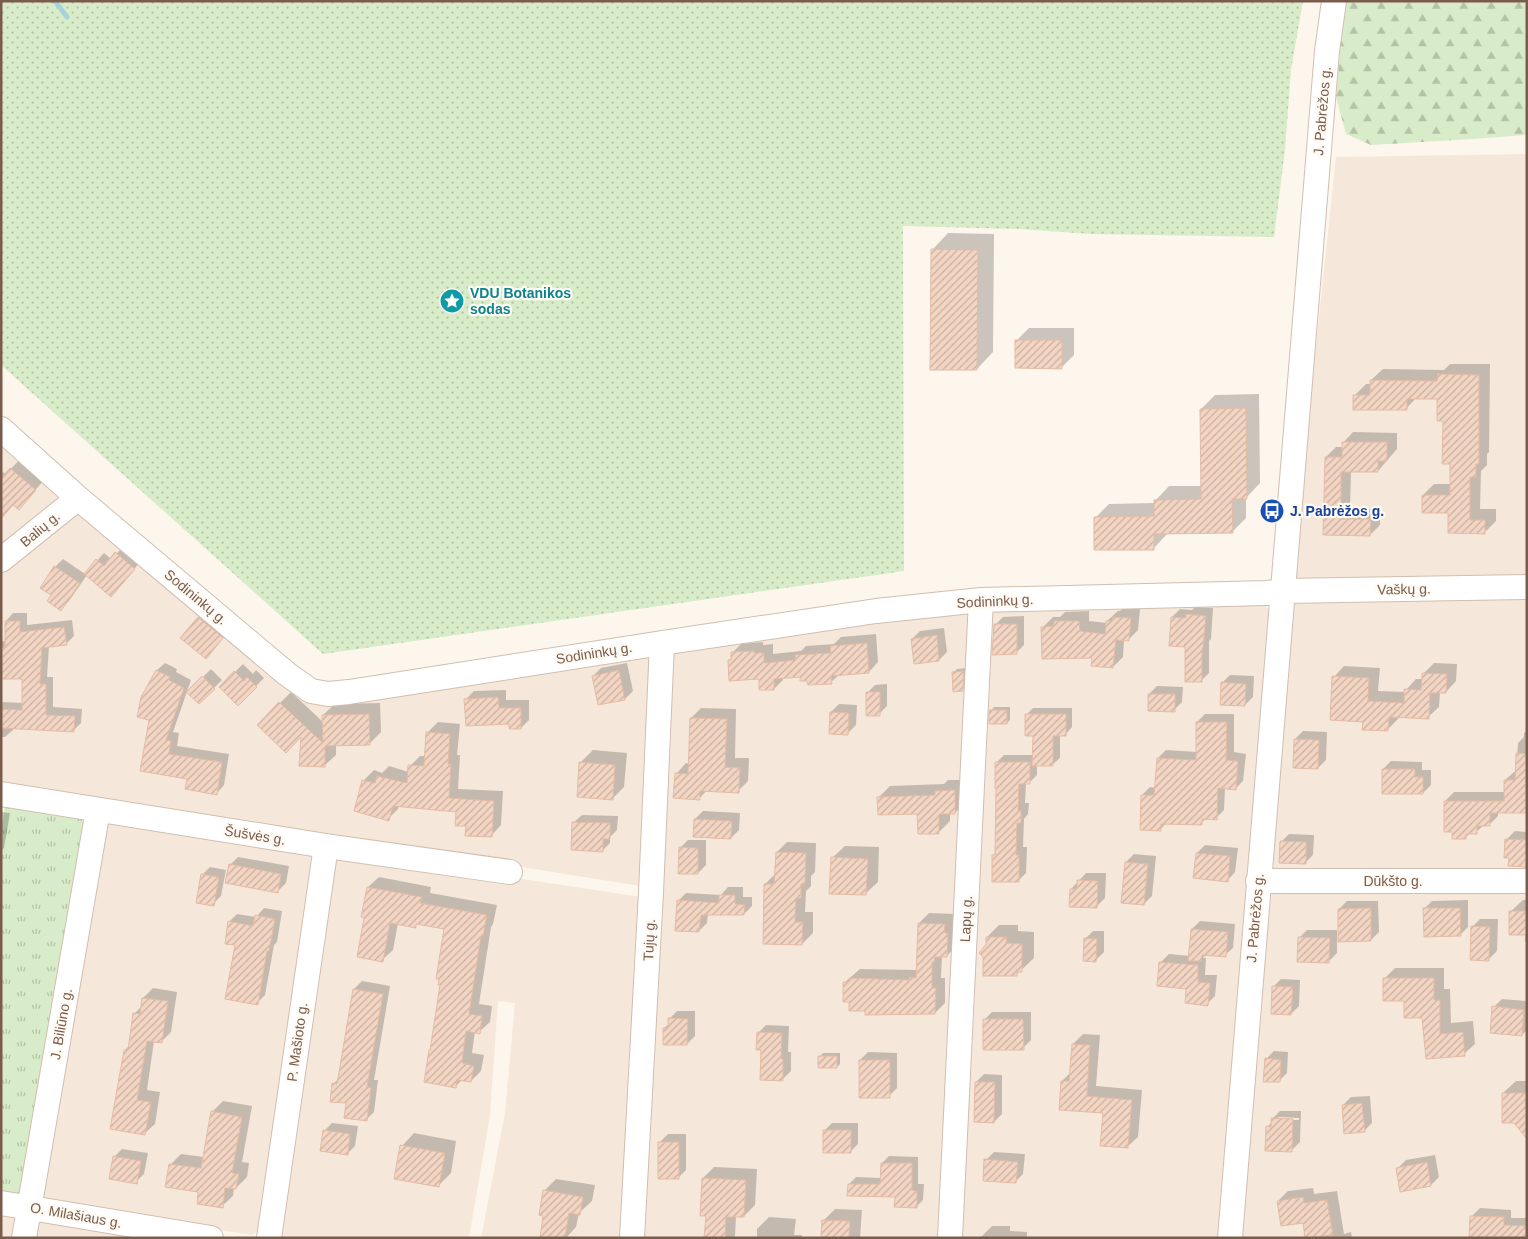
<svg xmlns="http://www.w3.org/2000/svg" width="1528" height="1239" font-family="Helvetica,sans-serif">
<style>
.residential{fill:#f5e8da}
.grass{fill:url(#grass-tufts)}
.forest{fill:url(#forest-firs)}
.park{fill:url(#park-dots)}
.shadow{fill:#0003;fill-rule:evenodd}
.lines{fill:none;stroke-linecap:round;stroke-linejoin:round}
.stream{stroke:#a5d3da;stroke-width:5}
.building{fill:url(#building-hatch);stroke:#e6bba3}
.minor-casing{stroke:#d1beb0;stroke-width:26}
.minor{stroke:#fff;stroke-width:24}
.labels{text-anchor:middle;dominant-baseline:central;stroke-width:4.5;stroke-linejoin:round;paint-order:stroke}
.street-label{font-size:14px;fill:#7a5c4d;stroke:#fffaf3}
.culture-label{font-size:14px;font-weight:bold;fill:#0d838f;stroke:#fffaf3;text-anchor:start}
.transit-label{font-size:14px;font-weight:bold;fill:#164399;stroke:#fffaf3;text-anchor:start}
</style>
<defs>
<pattern id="grass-tufts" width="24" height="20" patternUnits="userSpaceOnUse" patternTransform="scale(1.25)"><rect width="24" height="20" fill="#d8ecc9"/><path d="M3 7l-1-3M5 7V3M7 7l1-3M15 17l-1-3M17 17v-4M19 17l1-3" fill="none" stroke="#b4c2a5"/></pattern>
<pattern id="forest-firs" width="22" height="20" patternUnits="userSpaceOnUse" patternTransform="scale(1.25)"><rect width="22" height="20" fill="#d8ecc9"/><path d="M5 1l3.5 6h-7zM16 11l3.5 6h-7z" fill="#b4c2a5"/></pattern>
<pattern id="park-dots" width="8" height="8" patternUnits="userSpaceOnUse" patternTransform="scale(1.25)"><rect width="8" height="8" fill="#d8ecc9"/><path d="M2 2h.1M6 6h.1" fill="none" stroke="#b4c2a5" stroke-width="1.8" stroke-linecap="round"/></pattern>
<pattern id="building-hatch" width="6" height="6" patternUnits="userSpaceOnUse" patternTransform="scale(1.25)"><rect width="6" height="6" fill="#f3d5c3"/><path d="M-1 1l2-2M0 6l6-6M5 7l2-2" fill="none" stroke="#cab0a1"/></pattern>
</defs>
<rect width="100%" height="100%" fill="#fdf6ec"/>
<path class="residential" d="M1527 154V1238H1237L1288 610 1336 157Z
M1 438 62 498 1 554Z
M76 509 313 701 650 653 646 887 1 783V569Z
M1264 604 1272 613 1223 1238H961L990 613 995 610Z
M969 609 941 1238H637L670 660 675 648Z
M106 821 313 855 316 862 263 1228 252 1235 50 1204 44 1200 42 1197Z
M365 855 641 897 626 1238H481L505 1113 515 1003 498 1001 490 1115 469 1238H282L281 1236 335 860Z
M1 1212 14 1216 17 1222 15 1238H1Z
M36 1220 152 1238H31Z"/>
<path class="grass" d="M6 802 81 818 86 829 21 1197 1 1195V829Z"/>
<path class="forest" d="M1346 1H1527V135L1473 139 1371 145 1346 134 1336 97 1343 17Z"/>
<path class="park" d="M1 1H1303L1291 70 1285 150 1274 237 1091 234 1018 229 903 226 904 571 323 654 1 365Z"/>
<path class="shadow" d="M948 233 994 234 993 352 977 369 932 250Z
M1029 328H1074V355L1062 367 1017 340Z
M1450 364H1490L1489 452 1487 454V465L1481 471 1480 509H1496V521L1485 532 1423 495 1434 484H1451V463L1439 397H1417L1406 409 1355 395 1366 384H1371V380L1383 369 1444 370Z
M1259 394 1260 483 1246 498V518L1232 532 1168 533 1154 548 1095 518 1109 504 1155 503V501L1169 486H1202L1201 409 1215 395Z
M1353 432 1397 433V449L1378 471H1351L1350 509H1380V525L1370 535 1324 534 1326 457 1336 447H1343V443Z
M23 456 47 477 19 508 14 504 3 515 1 514V474L3 472 6 474Z
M124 546 141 561 118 588 87 575 69 601 61 609 52 594 55 567 63 559 85 574 104 553 111 559Z
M1124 607 1140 609 1138 630 1128 640H1124L1123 657 1113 667 1043 627 1053 617H1060L1065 612 1089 611V621L1107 623V621L1118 611H1120Z
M1195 607 1213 608 1211 639 1209 641V673L1201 681 1187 646 1172 617 1180 609 1192 610Z
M206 610 230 630 213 649 199 618Z
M13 613H27V625L72 620 74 636 66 644 49 646 47 677H53V707L82 709 81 723 73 731 13 727V730L5 737H1V702L24 703 23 678 1 677V641H6V621Z
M1024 616V645L1016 653 995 625 1003 617Z
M944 628 947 652 939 660 912 639 920 631Z
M876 634 878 662 869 672 840 674 831 682 809 679 801 675 783 677V680L774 689 760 678 729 660 732 657V653L741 644 763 642V645L773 644V654L801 651 806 646 834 644 841 637Z
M165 663 177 669 176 672 191 680 173 732 179 733 177 746 229 754 224 785 217 793 188 778 141 770 157 670Z
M627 663 633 691 625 699 593 676 601 668Z
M1434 663 1457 664 1456 681 1446 692H1440L1439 707 1428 717 1398 716V719L1387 730 1364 720 1334 677 1344 666 1380 668 1378 691 1405 692 1406 690 1416 679H1423V674Z
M243 664 253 674 256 670 264 678 238 704 220 687Z
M967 668 966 686 962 690 953 673 957 669Z
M211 669 222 680 199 703 188 692Z
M1230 675 1254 676 1253 697 1245 705 1222 683Z
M887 684V706L879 714 867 693 875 685Z
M1157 686 1183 687 1182 702 1174 710 1149 694Z
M506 690V700H529V720L521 728 466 699 474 691Z
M291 692 323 722V715L335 704 380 703 381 732 369 744H336V755L324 766 280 703Z
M839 704 857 705 856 725 848 733 831 712Z
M994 707H1010V720L1007 723 991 711Z
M701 708 736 709 735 758H749L748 781 738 791 707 790 699 799 676 774 686 763 690 764 691 718Z
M1033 708H1072V727L1065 735H1060V758L1052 765H1037V775L1029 783H1026L1025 803H1029L1028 814 1024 819 1023 847H1027L1026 873 1018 881 993 855 996 852V763L1004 755H1034V735L1026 715Z
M1205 714H1234V752L1246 754 1243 781 1235 789 1225 788 1224 810 1216 818H1207L1201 823 1167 822 1161 829 1142 795 1150 787 1156 788 1158 758 1166 750 1197 752V722Z
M438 722 460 724 457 755H460L458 789 503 791 501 825 491 836 467 825 457 811 399 806 398 809 388 819 356 811 364 780 374 770 382 773 389 766 409 772 410 766 420 756H426L428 732Z
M1303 731 1327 732 1326 760 1318 768 1295 739Z
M1527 731V812H1498V816L1489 825H1484L1476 832H1471L1465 838 1453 831 1445 801 1454 792H1505V780L1514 772H1516L1518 743 1524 737V733Z
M593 750 627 753 624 787 612 799 581 762Z
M1391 761 1422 762V770H1431V785L1423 793 1383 769Z
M948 780H966V801L955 813H950V821L939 832 918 812 879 797 890 786 944 784Z
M703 811 740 813 739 830 731 838 695 819Z
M1 812 10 813 4 848 1 850Z
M582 815 618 816 617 830 610 837V843L602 851 574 822Z
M1515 831 1527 832V865L1510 857 1507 839Z
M1289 834 1314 835 1313 855 1305 863 1281 842Z
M688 840H706V865L698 873 680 848Z
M787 842 816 843 815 872 811 876V886L806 891 805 912H813V933L802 944 765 884 776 873 777 852Z
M1205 845 1238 848 1235 872 1228 880 1197 853Z
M845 846 879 847 878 882 865 894 832 858Z
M1134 854 1156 856 1152 896 1144 904 1126 862Z
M238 857 289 866 286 883 278 891 230 865Z
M210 867 226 870 221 896 213 904 202 875Z
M1086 873H1106L1105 898 1097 906 1071 889Z
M379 877 431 887 430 893 497 905 493 924 491 927 479 1004 492 1006 490 1022 479 1032 475 1031 472 1053 484 1055 481 1071 471 1081 462 1080 455 1087 442 984 446 928 418 923 415 926 398 923 393 950 382 960 365 917 363 916 368 887Z
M728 887H743V897H752V906L744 914H708L707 923 699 931 678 901 686 893 721 895Z
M1468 900V927L1460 935 1424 909 1432 901Z
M1523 900H1527V942H1525V933L1510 912Z
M1347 901H1378L1379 932 1371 940 1339 909Z
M264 908 282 911 277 942 274 945 265 995 257 1003 229 922 237 914 256 917Z
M929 913 954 914 956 946 947 956H942L941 978H945V1003L935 1013 866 1010 850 1000 844 983 860 969 917 970 919 923Z
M1480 919H1498L1497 951 1489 959 1472 927Z
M1200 921 1235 924 1233 948 1225 955 1207 954 1203 958H1206L1205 975H1217L1215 996 1207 1004 1161 962 1169 954 1190 956 1192 929Z
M999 925H1018V931L1034 932V958L1016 975 987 945V937Z
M1307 930H1337V953L1329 961 1299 938Z
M1093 931H1104V952L1096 960 1085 939Z
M1395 968H1444V989H1450L1451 1023 1473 1021 1475 1044 1464 1054 1427 1058 1423 1017 1384 979Z
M1281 979 1300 980 1299 1006 1291 1014 1273 987Z
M362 981 390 986 374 1080H378L374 1112 366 1120 347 1102 333 1084 339 1078 354 989Z
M153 988 177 992 171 1032 161 1042 154 1041 147 1090 160 1092 155 1124 145 1133 125 1050 130 1045 134 1014 142 1006 143 998Z
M1502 999 1527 1001V1030L1522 1035 1494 1007Z
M677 1011H695V1036L687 1044 664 1028 669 1024V1019Z
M992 1012H1031V1040L1023 1048 984 1020Z
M766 1025 789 1026 788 1052H791V1071L783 1079 762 1049 758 1033Z
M1083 1034 1100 1035 1096 1086 1142 1090 1138 1137 1127 1147 1104 1112 1062 1081 1071 1072 1073 1044Z
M1274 1051 1288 1052 1287 1073 1279 1081 1266 1059Z
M868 1052 897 1053V1088L889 1096 860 1060Z
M823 1053H840V1064L837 1067 820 1056Z
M984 1074 1002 1075V1114L994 1122 976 1082Z
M1516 1081H1527V1127L1503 1093Z
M1370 1096 1372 1123 1364 1131 1343 1105 1351 1097Z
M223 1101 252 1106 242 1162 249 1163 247 1177 236 1188H234L233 1196 222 1206 200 1191 170 1165 181 1154 204 1157 212 1112Z
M1280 1111H1301L1300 1142 1292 1150 1267 1127 1272 1122V1119ZM1279 1117 1299 1118V1120H1276Z
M332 1123 358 1126 355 1146 347 1154 324 1131Z
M832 1123H858V1144L850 1152 824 1131Z
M414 1133 456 1141 451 1173 438 1186 402 1146Z
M668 1134H686V1170L678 1178 660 1142Z
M122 1149 148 1153 144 1174 136 1182 114 1157Z
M994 1152 1025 1154 1023 1174 1015 1182 986 1160Z
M1435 1155 1439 1177 1431 1185 1398 1168 1406 1160Z
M889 1156 918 1157V1184H924L923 1200 916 1207 896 1196 849 1184 856 1177 882 1178V1163Z
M714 1167 757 1169 755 1205 744 1216H736L735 1236 733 1238H705L707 1215 703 1178Z
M556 1179 595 1185 592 1201 579 1213 576 1227 566 1238H551L545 1215 544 1191Z
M1313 1188 1314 1194 1337 1191 1344 1234 1351 1232 1352 1238H1307L1304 1221 1278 1201 1288 1191Z
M1480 1208 1511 1210V1218H1527V1238L1472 1216Z
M835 1209 862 1210 860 1238H822L823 1221Z
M769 1217 796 1219 794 1235H802V1238H757V1229Z
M992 1226H1010V1231L1027 1232V1238H980Z"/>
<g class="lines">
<path class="stream" d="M55 1 67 17"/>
</g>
<path class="building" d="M931 249 978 250 977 370H930Z
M1015 340H1062V369L1015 368Z
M1438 374 1479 375V464H1476V477H1470V520H1485V534L1448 533V513H1422V495H1450V464H1442L1443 421H1437V399H1407V410H1353V395H1370V380L1437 381Z
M1246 408 1247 499H1232L1233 533 1154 534V550H1094V517L1154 516V500L1201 499 1200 409Z
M1342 442H1387V461H1378V472H1341V519H1371L1370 536 1323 535 1325 457H1342Z
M10 468 36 490 19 510 13 505 1 519V478Z
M115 552 135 569 111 597 84 574 96 559 104 566Z
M54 566 80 583 61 611 47 601 51 595 40 588Z
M1186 614 1206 616 1203 648H1202V682H1185V647L1169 646 1171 617 1186 618Z
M198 617 223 638 206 659 180 638Z
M1113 617 1131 618 1129 641 1116 640 1113 668 1091 666 1092 658 1042 659 1041 627 1054 626V621H1079L1080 631 1105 634 1106 621H1112Z
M5 621H20V632L64 627 67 645 42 648 40 684H46V715L75 716 74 732 1 728V709L22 710V679H1V648H5Z
M994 624H1017V654L992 655Z
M937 635 939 661 914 664 911 639Z
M867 643 869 673 831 676 832 684 808 685 807 681H800V677L774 679V690H759V679L729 681 728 660H731V652L754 651V653H764V663L796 660 795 655 831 653 830 646Z
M156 670 170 677 169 680 184 688 166 740 171 741 169 754 222 762 217 795 185 789 187 779 140 771 149 720 137 717 141 697Z
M619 670 625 700 598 705 592 676Z
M234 671 244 681 247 677 257 687 238 706 219 687Z
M964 671 963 691 953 692 952 672Z
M1422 673 1447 674 1446 693H1430L1429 719 1389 717 1388 731 1362 730 1363 722 1330 720 1332 676 1369 678 1368 701 1404 703V689L1421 690Z
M202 676 215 689 199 704 186 692Z
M1221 682 1246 684 1245 706 1220 705Z
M866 692H880V716H866Z
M1148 694H1175V712L1148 711Z
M498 697 499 708H521V729H509V724L466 726 464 699Z
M279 702 323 743 322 715 369 714 370 745 325 746V767L299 766 301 737 286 753 257 725Z
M989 710H1007V724H989Z
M830 712 849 713 848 735 829 734Z
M1025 714H1066V736H1053V766H1032L1033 736H1025Z
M690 718 727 719 725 767 740 768 739 793 700 791V800L673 798 675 773 688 774Z
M1196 722H1227L1226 760 1238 761 1236 790 1218 788 1217 820 1202 819V825L1161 824V831L1140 830 1141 795H1154L1157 758 1196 760Z
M426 732 450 734 448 764H451L449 798 494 801 492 837 465 836 466 826H455L456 812 393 806 389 821 354 811 362 780 375 783 377 776 407 783 408 765 424 766Z
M1294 739 1319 740 1318 769 1293 768Z
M1516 753 1527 754V813H1490V826H1477V834H1466V839H1452V832H1444V801H1504V780H1515Z
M579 762 615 765 613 800 577 797Z
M995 762H1030V784H1019L1018 811H1021V823H1017L1016 855H1019V882H992V855H995L996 788H995Z
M1382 769H1415V777H1423V794H1382Z
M955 790V814H939V834H918L917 814 878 815 877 797 935 795V791Z
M694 819 732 821 731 839 693 837Z
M572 822 610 823V839H603V852L571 850Z
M1505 839 1527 840V867L1508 866 1509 858H1504Z
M1280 841 1306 842V864L1279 863Z
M679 847 698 848V874H678Z
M776 852 806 853 805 884H801V898H796L795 922H803L802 945 763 944 764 884H774Z
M1196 853 1230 856 1228 882 1193 878Z
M831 857 868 859 866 895 829 894Z
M1125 862 1148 864 1144 905 1121 903Z
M229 864 281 874 278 893 225 883Z
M201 874 219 877 214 906 196 903Z
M1077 880 1098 881 1097 908 1069 907 1070 889H1077Z
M367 887 422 897 420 903 487 915 483 936H481L469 1014 482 1016 480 1034 466 1031 462 1063 474 1066 471 1082 457 1080 456 1088 424 1082 429 1050H430L440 985H438L439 979H436L444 929 416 924V928L390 923 383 962 357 957 364 918 361 917Z
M719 895H735V904L745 905 744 915H701L699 932 675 931 677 900 719 903Z
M1371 908V941L1338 942V909Z
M1423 908H1460L1461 936 1424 937Z
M1509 911H1527V935H1509Z
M255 915 275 919 269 951H267L258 1005 225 999 235 945 225 944 228 921 253 926Z
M918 923 945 924 944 932 948 934 947 957H935L934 962H932V988H936L935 1014 865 1015V1011H849V1002H843V982H849V978L909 980V977L916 978Z
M1471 926 1490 927 1489 961 1470 960Z
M1191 929 1228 932 1226 957 1202 955 1201 961H1188Z
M986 937H1007L1006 943 1022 944V972H1017V976H983V957L979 953 986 944Z
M1298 937 1330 938 1329 963 1297 962Z
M1084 938 1097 939 1096 962 1083 961Z
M1159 962 1198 965V982L1210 983 1208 1006 1185 1003 1186 989 1157 986Z
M1383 978H1434V1000H1440V1034L1463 1032 1465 1056 1426 1059 1422 1018H1404V1001H1383Z
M1272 986 1293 987 1291 1015 1271 1014Z
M353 989 383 994 367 1087 371 1088 367 1121 344 1118 346 1103 330 1102 332 1083 337 1084Z
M142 998 168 1001 162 1043 147 1041 137 1100 151 1102 145 1135 110 1129 124 1050H128L133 1013 140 1014Z
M1492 1006 1524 1010 1522 1036 1490 1033Z
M668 1018 688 1019 687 1045H663V1028H668Z
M983 1019H1023L1024 1050H983Z
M757 1032 782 1033 781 1059H783V1081L760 1080 761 1050H756Z
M1072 1044 1090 1045 1087 1096 1132 1100 1128 1148 1100 1146 1103 1113 1059 1110 1061 1081H1069Z
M818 1056H837V1068H818Z
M1265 1058 1281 1060 1280 1082H1263Z
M859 1060H890V1098H859Z
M975 1082H995L994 1123 974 1122Z
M1502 1093H1527V1139L1514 1123H1502Z
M1362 1103 1365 1132 1344 1134 1342 1105Z
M211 1111 242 1117 232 1173 239 1174 236 1189 225 1188 223 1208 197 1204 198 1192 165 1187 169 1164 201 1168Z
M1271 1118 1293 1119 1292 1152 1265 1151 1266 1126 1271 1127Z
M323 1130 350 1134 348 1155 320 1151Z
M823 1130H851V1153H823Z
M658 1142H679V1179H658Z
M400 1145 445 1153 439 1187 394 1179Z
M113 1156 141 1161 137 1184 109 1179Z
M984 1159 1018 1162 1016 1183 983 1181Z
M1427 1162 1431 1186 1400 1192 1396 1168Z
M881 1163H912V1190L917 1191V1208L894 1207 895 1197 847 1196 848 1184H880Z
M702 1178 746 1180 744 1217H726L725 1238H704L706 1216H700Z
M543 1190 583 1197 580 1215 569 1213 565 1238H540L543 1216 539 1215Z
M1303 1197 1304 1203 1327 1200 1333 1235 1305 1238 1303 1223 1281 1226 1277 1201Z
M1470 1216 1504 1217V1225L1527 1226V1238H1469Z
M822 1220 850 1221 849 1238H821Z"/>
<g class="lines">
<defs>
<path id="minor" d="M1 429 78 498 287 674 311 691 328 694 349 692 662 643 876 611 981 600 1267 593 1282 591 1527 587
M1 560 78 498
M1 794 326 846 510 872
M1258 881H1527
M1 1203 211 1238
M24 1238 98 810
M269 1238 326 846
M632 1238 651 892 662 643
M950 1238 981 600
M1230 1238 1327 51 1334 1"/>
</defs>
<use href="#minor" class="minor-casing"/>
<use href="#minor" class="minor"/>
</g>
<defs>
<symbol id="sight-disc" viewBox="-11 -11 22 22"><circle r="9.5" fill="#0f9aa8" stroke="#fffaf3"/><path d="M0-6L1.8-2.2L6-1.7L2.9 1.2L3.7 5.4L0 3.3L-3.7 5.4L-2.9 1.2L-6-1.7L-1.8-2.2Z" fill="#fff"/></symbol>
<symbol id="bus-disc" viewBox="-11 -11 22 22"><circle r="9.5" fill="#1a4fb4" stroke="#fffaf3"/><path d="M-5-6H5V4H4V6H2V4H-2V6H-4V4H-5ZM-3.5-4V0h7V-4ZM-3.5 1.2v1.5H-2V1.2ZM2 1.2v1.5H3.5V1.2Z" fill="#fff"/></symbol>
</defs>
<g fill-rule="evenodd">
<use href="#sight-disc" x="438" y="287" width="28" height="28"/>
<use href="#bus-disc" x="1258" y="497" width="28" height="28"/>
</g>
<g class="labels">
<g class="street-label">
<text transform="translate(1322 111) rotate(-85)">J. Pabrėžos g.</text>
<text transform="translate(40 529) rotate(-40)">Balių g.</text>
<text transform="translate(1404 589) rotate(-1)">Vaškų g.</text>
<text transform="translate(196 597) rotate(40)">Sodininkų g.</text>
<text transform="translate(995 601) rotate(-3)">Sodininkų g.</text>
<text transform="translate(594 653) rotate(-9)">Sodininkų g.</text>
<text transform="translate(255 835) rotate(9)">Šušvės g.</text>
<text x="1393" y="881">Dūkšto g.</text>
<text transform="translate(1255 918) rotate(-85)">J. Pabrėžos g.</text>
<text transform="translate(966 919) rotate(-87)">Lapų g.</text>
<text transform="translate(649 940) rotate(-87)">Tujų g.</text>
<text transform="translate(61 1024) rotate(-80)">J. Biliūno g.</text>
<text transform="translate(297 1042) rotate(-82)">P. Mašioto g.</text>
<text transform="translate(76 1215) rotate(10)">O. Milašiaus g.</text>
</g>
<g class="culture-label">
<text x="470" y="293">VDU Botanikos<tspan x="470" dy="16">sodas</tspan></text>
</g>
<g class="transit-label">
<text x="1290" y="511">J. Pabrėžos g.</text>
</g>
</g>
<rect width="1528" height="1239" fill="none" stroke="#7a5c4d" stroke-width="5"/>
</svg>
